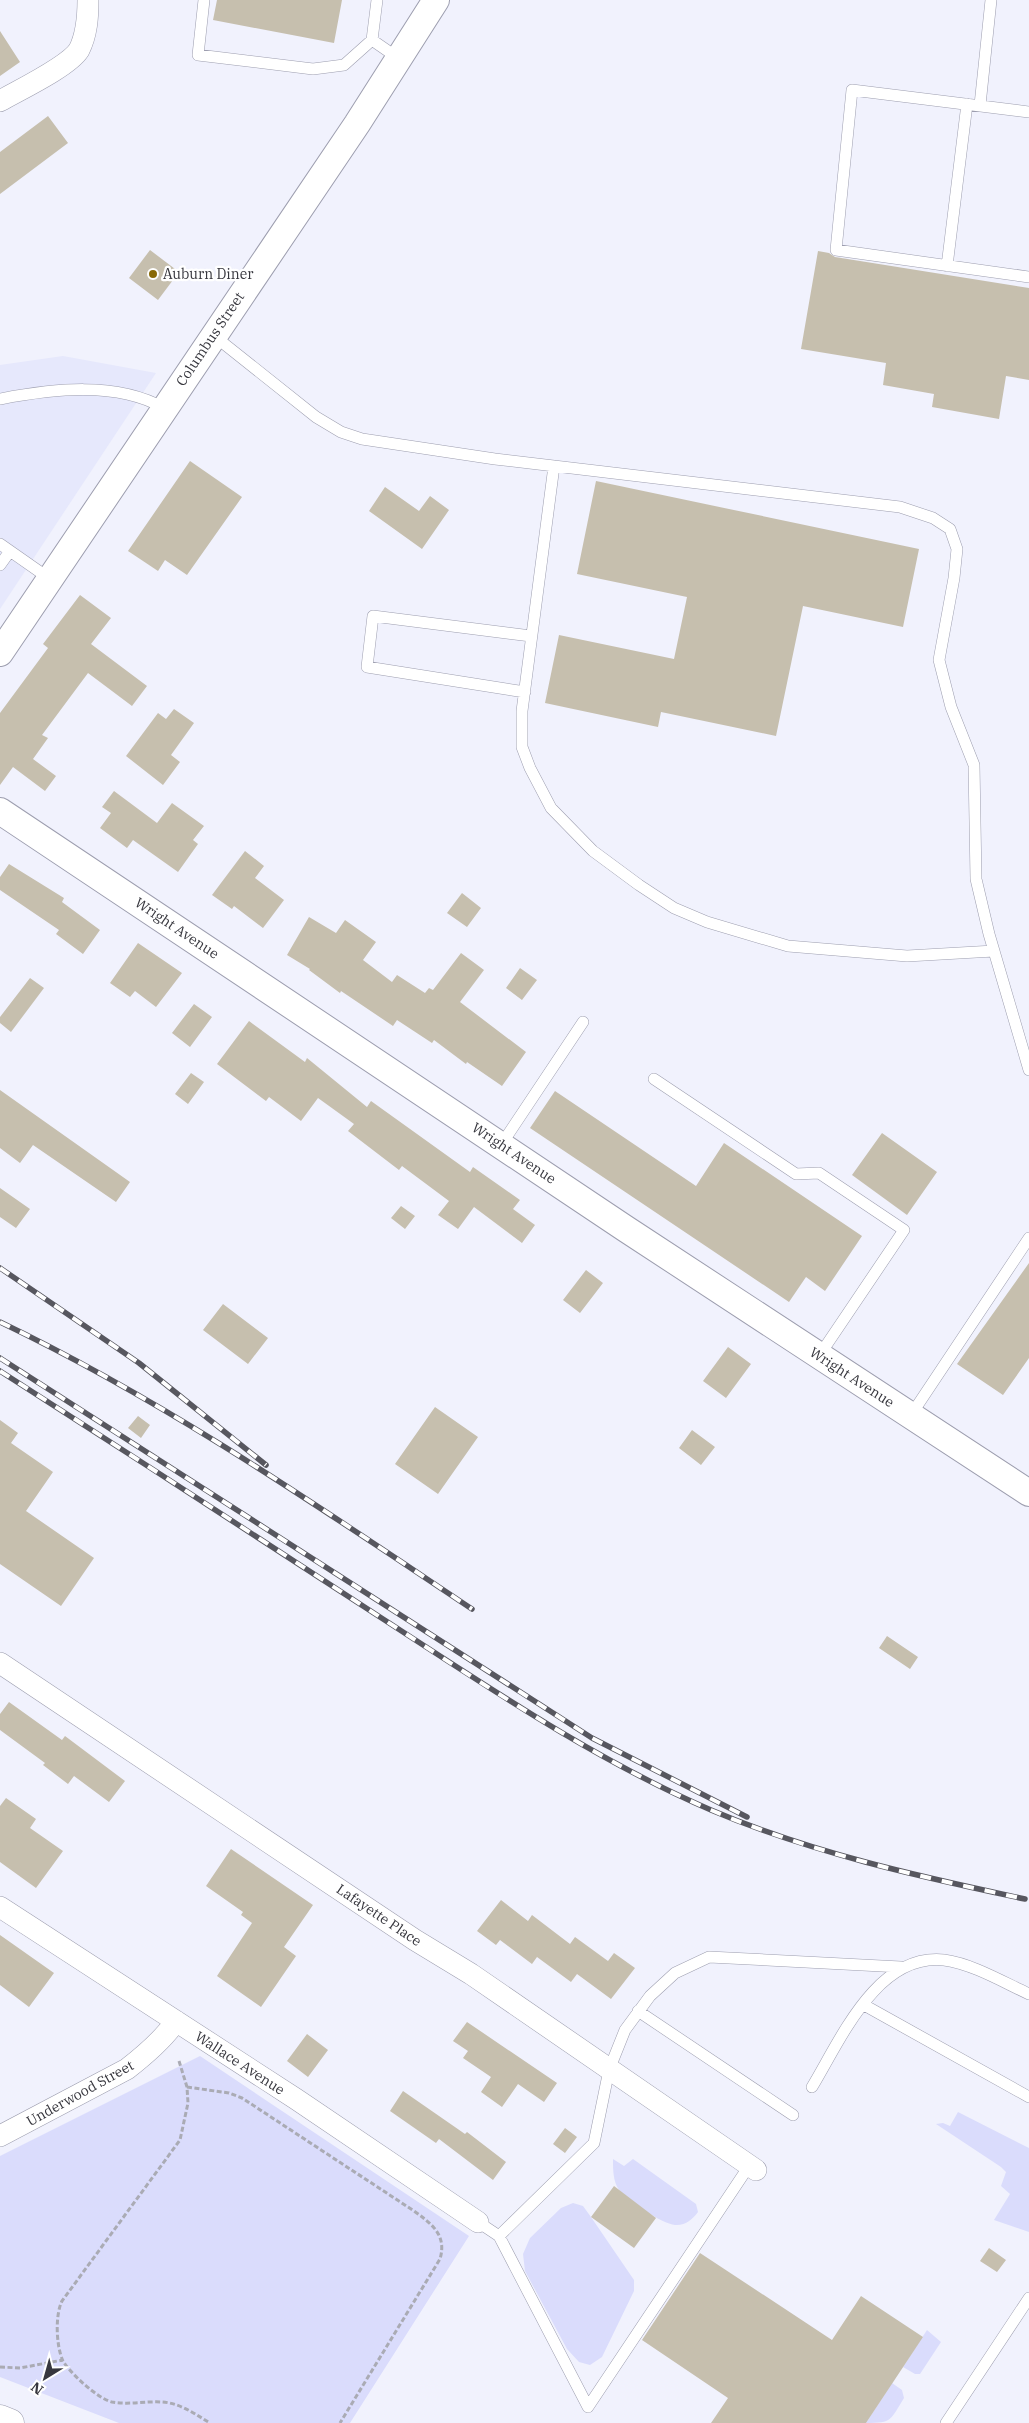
<svg xmlns="http://www.w3.org/2000/svg" width="1029" height="2423" font-family="'IBM Plex Serif',serif">
<style>
.built{fill:#e6e8fc}
.green{fill:#dadcfc}
.building{fill:#c6bfae}
.lines{fill:none;stroke-linecap:round;stroke-linejoin:round}
.service-casing{stroke:#9d9eaf;stroke-width:12}
.minor-casing{stroke:#9d9eaf;stroke-width:22}
.tertiary-casing{stroke:#9d9eaf;stroke-width:28}
.trunk-casing{stroke:#9d9eaf;stroke-width:29}
.path{stroke:#aaabb4;stroke-width:3;stroke-dasharray:5 2.5;stroke-linecap:butt}
.service{stroke:#fff;stroke-width:11}
.minor{stroke:#fff;stroke-width:21}
.tertiary{stroke:#fff;stroke-width:26}
.trunk{stroke:#fff;stroke-width:28}
.rail-casing{stroke:#57575f;stroke-width:5.5}
.rail{stroke:#fff;stroke-width:4;stroke-dasharray:11;stroke-linecap:butt}
.poi-dot{fill:#886906;stroke:#fff;stroke-width:2}
.labels{text-anchor:middle;dominant-baseline:central;stroke-width:4.5;stroke-linejoin:round;paint-order:stroke}
.poi-label{font-size:14px;fill:#37373e;stroke:#fff;text-anchor:start}
.street-label{font-size:14px;fill:#37373e;stroke:#fff}
</style>
<rect width="100%" height="100%" fill="#f1f2fd"/>
<path class="built" d="M63 356 156 373 0 609V365Z"/>
<path class="green" d="M200 2056 469 2236 350 2423H119L0 2377V2156Z
M958 2112 1029 2148V2232L994 2220 1010 2194 1001 2186 1006 2172 1001 2167 936 2124 943 2123 950 2126Z
M613 2159 624 2166 633 2159 696 2204 698 2212C693 2219 685 2226 675 2225 662 2224 627 2200 619 2190 613 2181 613 2170 613 2159Z
M573 2203 583 2206 591 2217 634 2280V2291L602 2357 590 2365 579 2362 567 2349 525 2271 523 2254 530 2238 561 2208Z
M927 2330 941 2342 920 2374H915L903 2367Z
M892 2383 902 2390 904 2398C890 2420 893 2423 866 2423Z"/>
<path class="building" d="M217 0H342L334 43 213 20Z
M0 31 20 62 0 76Z
M48 116 68 143 0 194V152Z
M150 250 179 272 158 300 129 278Z
M818 251 829 253 835 257 1029 288V380L1006 376 999 419 932 407 934 394 883 385 886 363 801 349Z
M190 461 242 497 187 575 165 560 158 571 128 551Z
M596 481 919 549 903 627 803 606 776 736 661 712 658 727 545 703 559 635 674 659 687 597 577 574Z
M385 487 419 511 430 496 449 510 422 549 369 511Z
M80 595 111 618 91 644 147 686 132 706 88 673 42 735 48 738 33 759 56 776 45 791 13 767 0 785V713L48 648 43 644Z
M174 709 194 723 171 755 180 762 163 785 126 756 158 713 166 719Z
M114 791 157 823 172 803 204 826 193 840 198 844 178 872 133 840 127 848 100 828 111 813 102 807Z
M245 851 264 866 255 878 284 900 263 928 234 906 232 909 212 895Z
M9 864 64 898 62 902 100 930 83 954 56 934 59 930 0 890V877Z
M462 893 481 908 467 927 447 913Z
M309 917 336 933 345 920 376 942 363 960 392 982 397 975 425 993 429 988 433 990 461 953 484 970 460 1002 526 1052 502 1086 467 1062 466 1064 434 1040 432 1043 397 1020 393 1026 341 991 340 993 309 970 310 969 287 955Z
M138 943 182 973 156 1007 135 991 130 997 110 983Z
M520 968 537 980 522 1000 506 988Z
M30 978 44 988 11 1032 0 1023V1017Z
M194 1004 212 1017 190 1047 172 1033Z
M249 1021 305 1062 307 1058 367 1107 371 1101 470 1172 473 1167 520 1200 513 1209 535 1225 522 1243 474 1207 458 1229 438 1215 449 1201 402 1166 399 1170 348 1131 354 1124 318 1098 301 1121 269 1097 266 1101 217 1064Z
M191 1073 204 1082 188 1104 175 1094Z
M0 1090 130 1182 116 1202 33 1145 20 1163 0 1148Z
M555 1091 696 1186 724 1143 862 1236 825 1291 806 1277 789 1302 530 1128Z
M882 1133 937 1172 907 1215 852 1175Z
M0 1188 30 1209 16 1228 0 1217Z
M401 1206 415 1216 405 1229 391 1218Z
M1029 1263V1358L1003 1395 957 1364Z
M586 1270 603 1283 580 1313 563 1300Z
M223 1304 268 1338 248 1364 203 1330Z
M728 1347 751 1364 726 1398 703 1381Z
M435 1407 478 1437 438 1494 395 1464Z
M138 1416 150 1425 141 1438 128 1428Z
M0 1420 18 1433 11 1443 53 1472 26 1511 94 1558 61 1606 0 1564Z
M692 1430 715 1447 701 1465 679 1448Z
M887 1636 918 1657 910 1669 879 1648Z
M9 1702 62 1740 65 1736 125 1781 109 1802 74 1776 68 1784 43 1765 45 1763 0 1730V1714Z
M6 1798 36 1819 30 1828 63 1851 36 1888 0 1862V1806Z
M231 1849 313 1905 284 1947 296 1956 261 2007 217 1976 252 1923 241 1915 243 1912 206 1886Z
M501 1900 528 1921 532 1915 570 1944 575 1937 608 1961 614 1953 635 1968 611 1999 577 1974 571 1982 537 1957 532 1964 500 1940 496 1945 477 1931Z
M0 1935 54 1973 29 2007 0 1985Z
M467 2022 557 2083 544 2102 518 2084 502 2107 481 2092 491 2077 463 2058 468 2051 453 2041Z
M307 2034 328 2050 308 2077 287 2061Z
M403 2091 465 2134 467 2132 506 2162 493 2180 439 2139 436 2143 390 2111Z
M565 2128 577 2137 565 2153 553 2144Z
M614 2186 656 2218 634 2248 591 2217Z
M989 2248 1006 2260 997 2272 980 2261Z
M700 2253 832 2340 861 2296 923 2337 866 2423H711L728 2398 642 2340Z"/>
<g class="lines">
<defs>
<path id="service" d="M204 0 198 55 313 69 344 65 372 40 377 0
M372 40 398 58
M980 105 991 0
M1029 112 852 90 836 250 1029 277
M947 266 967 104
M213 335 316 417 341 432 362 439 495 459 900 507 933 518 950 529 957 549 954 578 939 660 951 707 974 765 976 879 989 934 1029 1070
M0 399C53 389 116 381 164 408
M554 466 522 711V747L530 768 551 808 593 851 639 885 674 908 707 922 788 946 907 956 994 951
M0 544 50 579
M0 565 10 551
M525 692 367 667 373 616 531 636
M654 1079 796 1174 819 1173 904 1230 819 1356
M501 1145 583 1022
M911 1415 1029 1238
M864 2005 1029 2097
M638 2011 793 2115
M812 2087C841 2039 877 1953 944 1960 973 1964 1003 1982 1029 1994
M478 2222 499 2236 588 2407 749 2166
M499 2236 594 2143 609 2070 625 2030 650 1996 675 1973 709 1957 901 1967
M946 2423 1029 2298"/>
<path id="minor" d="M0 101C19 90 68 67 79 50 87 34 88 17 88 0
M0 1663 415 1940 471 1974 756 2170
M0 1907 296 2099 478 2222
M0 2136 127 2069C145 2055 163 2040 176 2021"/>
<path id="tertiary" d="M0 653 357 124 436 0
M0 811 626 1229 1029 1493"/>
<path id="trunk" d="M0 2419 10 2423"/>
</defs>
<use href="#service" class="service-casing"/>
<use href="#minor" class="minor-casing"/>
<use href="#tertiary" class="tertiary-casing"/>
<use href="#trunk" class="trunk-casing"/>
<path class="path" d="M179 2061 187 2087 188 2103 180 2140 62 2301C55 2315 56 2346 63 2361 70 2373 98 2399 112 2402 129 2405 146 2401 162 2402 180 2403 195 2414 210 2423
M187 2087 229 2093 242 2098 414 2211C432 2224 447 2235 440 2259L340 2423
M0 2367 20 2368 63 2360"/>
<use href="#service" class="service"/>
<use href="#minor" class="minor"/>
<use href="#tertiary" class="tertiary"/>
<use href="#trunk" class="trunk"/>
<defs>
<path id="rail" d="M0 1268 139 1363 266 1465
M0 1322C167 1402 319 1507 472 1609
M0 1358 592 1738 747 1817
M0 1371C128 1453 256 1536 383 1619 488 1687 595 1760 711 1810 812 1853 917 1876 1025 1899"/>
</defs>
<use href="#rail" class="rail-casing"/>
<use href="#rail" class="rail"/>
</g>
<circle class="poi-dot" cx="153" cy="274" r="5"/>
<g class="labels">
<g class="poi-label">
<text x="163" y="274">Auburn Diner</text>
</g>
<g class="street-label">
<text transform="translate(210 339) rotate(-56)">Columbus Street</text>
<text transform="translate(177 928) rotate(34)">Wright Avenue</text>
<text transform="translate(514 1153) rotate(34)">Wright Avenue</text>
<text transform="translate(852 1377) rotate(33)">Wright Avenue</text>
<text transform="translate(379 1915) rotate(34)">Lafayette Place</text>
<text transform="translate(240 2063) rotate(33)">Wallace Avenue</text>
<text transform="translate(80 2093) rotate(-29)">Underwood Street</text>
</g>
</g>
<g transform="translate(45 2378) rotate(217)" stroke="#ffffff" stroke-width="4" paint-order="stroke">
<path d="M0-4L9 19L0 12L-9 19Z" fill="#37373e"/>
<text y="-8" font-size="14" font-weight="bold" text-anchor="middle" fill="#37373e">N</text>
</g>
</svg>
